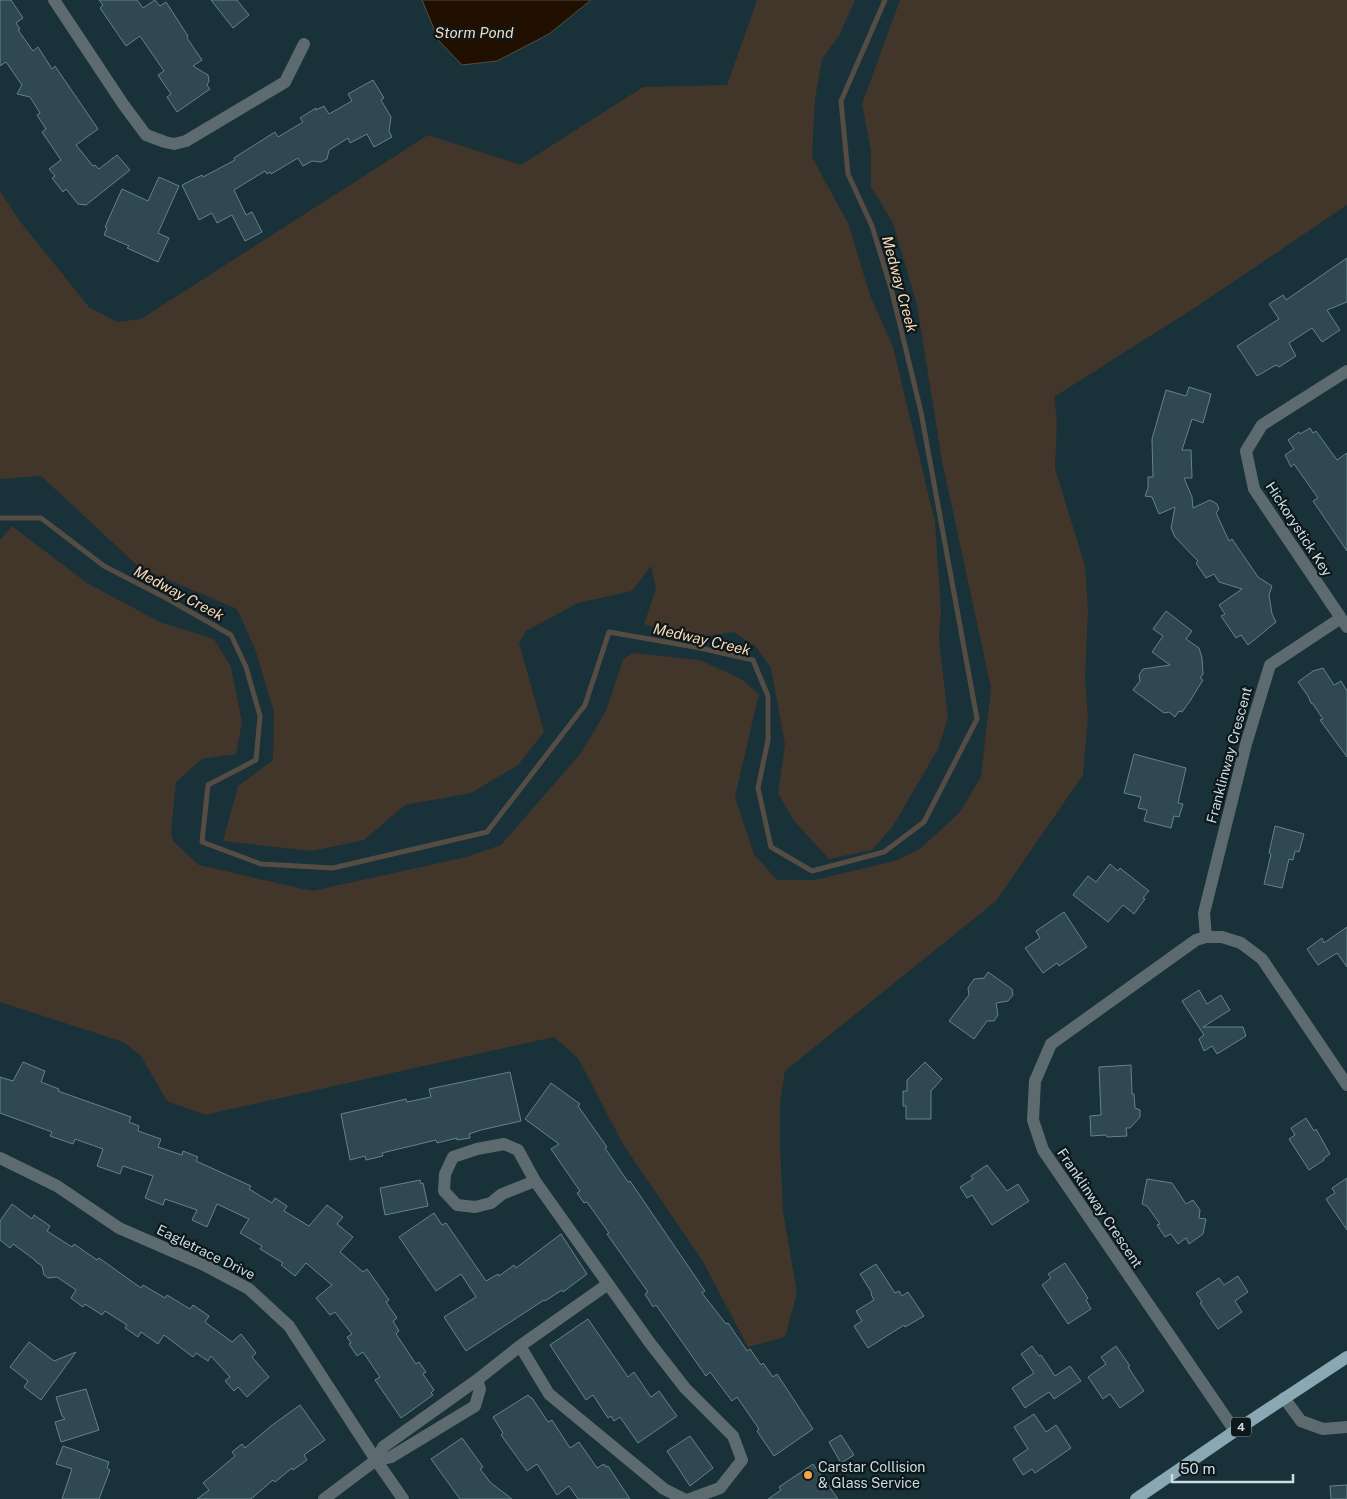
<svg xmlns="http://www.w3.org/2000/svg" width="1347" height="1499" font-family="'Public Sans',sans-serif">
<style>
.green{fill:#42352a}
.water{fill:#211000;stroke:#554d44}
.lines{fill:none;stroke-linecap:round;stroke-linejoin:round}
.stream{stroke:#554d44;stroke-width:5}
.building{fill:#2f4851;stroke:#67828b}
.minor{stroke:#5d6b70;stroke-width:12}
.major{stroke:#8aa8b3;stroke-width:12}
.poi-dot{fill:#f6a247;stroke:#0d181b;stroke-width:2}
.labels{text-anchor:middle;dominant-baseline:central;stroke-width:4.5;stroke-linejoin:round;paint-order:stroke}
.shield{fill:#0d181b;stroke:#93a1a6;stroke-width:1}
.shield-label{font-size:12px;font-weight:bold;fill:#cddce1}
.street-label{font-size:14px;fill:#cddce1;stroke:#0d181b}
.poi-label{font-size:14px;fill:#cddce1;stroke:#0d181b;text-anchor:start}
.water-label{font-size:15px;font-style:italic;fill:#fad7b6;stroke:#0d181b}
</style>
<rect width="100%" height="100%" fill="#193139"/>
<path class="green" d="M757 0H855L839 36 822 59 815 99 812 157 848 223 870 295 893 347 935 522 941 610 939 640 948 718 938 749 893 826 872 850 829 859 794 821 778 793 785 745 771 668 755 646 734 632 687 639 644 624 656 589 651 566 632 591 578 603 526 631 519 643 544 732 518 765 471 793 405 805 364 840 312 851 223 841 238 786 273 760 274 712 255 649 237 609 139 567 41 476 0 479V191L19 220 89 307 117 322 141 319 428 135 521 165 643 87 727 85Z
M900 0H1347V205L1196 307 1054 397 1057 421 1055 468 1085 566 1088 610 1085 678 1088 717 1083 775 996 901 785 1071 780 1102V1146L783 1211 797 1293 785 1337 748 1347 702 1260 624 1146 578 1058 554 1037 205 1115 167 1101 141 1056 123 1042 0 1002V540L12 526 87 583 160 622 214 639 231 667 242 722 236 754 202 759 176 782 171 832 173 841 199 865 312 891 466 857 501 845 580 754 606 711 623 660 632 653 700 660 741 679 759 694 735 797 754 854 777 880H815L898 860 921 848 959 813 981 777 991 688 942 461 917 305 893 223 871 187V151L862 104Z"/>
<path class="water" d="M422 0H591L549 34 497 61 462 65 439 41Z"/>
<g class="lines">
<path class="stream" d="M0 518H41L104 566 166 598 231 635 246 667 260 716 256 760 208 785 202 842 261 864 333 868 487 832 585 705 609 632 700 648 753 660 768 696V740L758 788 771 847 812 871 884 852 924 822 977 719 921 412 892 292 872 226 848 174 841 101 885 0"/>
</g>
<path class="building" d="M0 0H11L23 18 16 23 20 29 18 30 33 51 38 47 52 69 55 66 98 129 76 145 93 166 95 165 99 169 117 155 130 170 86 205 78 204 66 189 63 192 52 178 55 176 49 169 61 160 42 132 46 129 37 115 40 113 30 97 17 94 22 85 6 62 0 66Z
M99 0H137L143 8 155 0 160 6 166 2 188 36 187 38 202 60 193 66 208 75 209 81 207 85 210 89 177 112 167 97 171 94 158 75 164 71 140 36 126 46 100 8 103 5Z
M211 0H237L249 15 233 28Z
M373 80 384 98 381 100 391 117 389 131 392 137 374 147 367 134 350 143 348 138 329 150 327 159 321 162 312 161 303 166 298 158 271 174 270 172 267 174 265 171 234 190 246 215 252 212 262 232 245 241 232 215 217 223 212 213 199 220 182 185 202 175 203 177 235 160 234 158 275 132 278 137 303 122 300 118 316 108V110L324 106 329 114 352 101 348 94Z
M159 177 179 186 158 233 169 238 158 262 127 248 129 246 104 235 107 228 105 227 122 189 148 201Z
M1347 258V302L1327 310 1340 330 1322 342 1312 328 1289 343 1296 356 1279 367 1276 365 1257 376 1237 346 1279 319 1269 304 1283 295 1286 300Z
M1189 387 1211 394 1203 423 1192 419 1182 450H1191L1192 478H1184L1192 497 1193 508 1210 500 1217 504 1219 509 1216 513 1229 541 1232 539 1258 577 1272 586 1269 595 1272 614 1276 622 1248 645 1241 635 1236 638 1221 616 1225 614 1219 605 1242 589 1219 582 1214 574 1206 578 1196 563 1198 561 1175 537 1171 528 1175 507 1159 514 1152 497 1145 496 1148 488V477H1153L1152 439 1166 390 1186 396Z
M1310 428 1313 433 1316 431 1337 460 1347 453V551L1313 501 1318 498 1294 464 1291 467 1285 455 1294 449 1288 440 1299 432 1300 434Z
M1166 611 1192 631 1186 639 1199 648 1202 658 1203 674 1200 678 1203 680 1190 701 1182 712 1179 711 1175 717 1169 712 1164 713 1133 690 1140 681 1139 675 1143 669 1170 665 1152 652 1163 636 1153 629Z
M1323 668 1334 685 1341 681 1347 691V757L1320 720 1323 719 1313 704 1311 703 1308 696 1298 682 1313 671Z
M1134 754 1186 768 1178 803 1183 804 1179 817 1174 816 1171 828 1144 821 1147 810 1138 808 1141 797 1124 793Z
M1275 826 1304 834 1299 852 1295 851 1293 860 1289 859 1282 888 1264 884 1271 854 1269 853Z
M1110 864 1118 871 1120 868 1149 891 1143 898 1145 899 1134 914 1123 905 1108 922 1073 895 1088 876 1096 882Z
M1064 912 1087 947 1059 966 1057 963 1043 973 1025 948 1040 938 1036 931Z
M1347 927V967L1337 953 1318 965 1307 949 1322 938 1324 943Z
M988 972 1012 989 1013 995 1008 1001 996 1003 998 1015 994 1021H987L974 1039 949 1021 969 995 968 988 974 979 984 978Z
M1199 990 1207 1004 1221 995 1230 1010 1203 1027H1243L1246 1036 1217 1054 1212 1046 1204 1051 1199 1039 1204 1035 1182 1001Z
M23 1062 45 1071 41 1082 59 1089 58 1091 131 1117 129 1122 139 1126 138 1131 161 1139 158 1147 182 1155 183 1151 198 1157 196 1161 251 1186 249 1189 272 1203 275 1198 287 1206 284 1211 309 1226 327 1205 343 1217 337 1224 353 1237 340 1252 363 1272 367 1269 389 1300 386 1302 397 1318 393 1321 399 1331 396 1334 416 1364 419 1362 426 1372 423 1374 434 1390 431 1393 433 1395 401 1418 375 1380 380 1377 363 1352 357 1356 349 1344 351 1343 347 1337 352 1334 335 1312 330 1315 316 1298 332 1285 306 1263 295 1276 281 1265 283 1263 260 1249 262 1246 240 1233 249 1219 217 1204 207 1227 192 1220 197 1210 165 1199 163 1205 145 1198 153 1176 123 1166 120 1174 97 1166 103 1149 75 1139 73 1144 50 1136 52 1132 0 1113V1077L13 1081Z
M925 1062 942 1079 931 1091V1119H906V1106H903V1091H907V1080Z
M1131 1065 1132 1094H1134L1135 1108 1140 1110V1117L1130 1128H1126L1127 1136 1107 1137 1106 1135 1091 1136 1090 1116 1101 1115 1099 1067Z
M510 1072 521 1121 481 1130 469 1134 470 1138 457 1140V1138L437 1143 436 1140 382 1153 383 1156 366 1160 365 1156 350 1160 341 1114 406 1099 407 1102 431 1097 429 1089Z
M551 1083 580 1104 578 1106 607 1147 605 1148 628 1182 630 1181 705 1291 702 1293 726 1324 728 1323 747 1351 750 1349 761 1365 763 1363 773 1377 777 1374 813 1429 774 1456 757 1431 759 1429 737 1397 732 1401 710 1372 706 1376 656 1305 653 1307 645 1294 648 1292 607 1234 609 1233 587 1202 584 1203 577 1193 580 1191 551 1149 559 1144 525 1119Z
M1306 1118 1314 1131 1316 1129 1330 1154 1323 1159 1324 1160 1309 1170 1289 1139 1295 1135 1291 1128Z
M987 1165 1007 1191 1018 1184 1029 1201 992 1225 972 1195 967 1198 960 1187 973 1179 971 1176Z
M1347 1178V1230L1326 1199 1335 1193 1332 1188Z
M1147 1179 1172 1183 1186 1204 1193 1200 1200 1210 1199 1218 1206 1219 1203 1234 1189 1244 1186 1238 1178 1244 1171 1234 1165 1237 1157 1225 1160 1224 1147 1206 1142 1204Z
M420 1180 421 1184 423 1183 428 1206 385 1215 380 1188Z
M12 1204 32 1219 34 1215 50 1226 47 1231 72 1247 74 1244 97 1260 99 1258 141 1288 143 1285 165 1298 167 1295 190 1309 193 1305 209 1316 205 1322 232 1342 241 1334 256 1353 252 1357 269 1377 247 1397 238 1387 234 1391 225 1381 230 1377 211 1356 208 1361 196 1353 193 1357 164 1335 158 1344 141 1332 138 1337 125 1328 127 1325 105 1311 102 1315 85 1304 83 1307 71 1298 76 1290 57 1277 48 1278 44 1275 42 1266 35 1261V1260L13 1244 10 1248 0 1240V1221Z
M434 1213 442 1225 446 1223 486 1281 498 1274 499 1276 514 1265 516 1268 561 1234 587 1274 563 1292 562 1290 545 1301 544 1300 466 1351 444 1317 476 1297 461 1274 436 1291 399 1237Z
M1065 1263 1088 1298 1086 1300 1091 1309 1068 1324 1042 1285 1051 1278 1048 1274Z
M876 1264 895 1293 899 1291 902 1296 908 1292 924 1316 905 1327 904 1325 868 1348 854 1326 862 1321 856 1311 874 1300 871 1294 872 1293 860 1274Z
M1238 1276 1248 1292 1235 1301 1242 1312 1218 1329 1200 1303 1202 1302 1196 1293 1219 1278 1224 1285Z
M588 1319 628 1377 634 1372 651 1397 659 1391 677 1416 638 1443 620 1417 614 1421 611 1416 608 1418 593 1395 586 1400 550 1345Z
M29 1342 54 1361 76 1352 41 1400 24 1387 28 1381 10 1367Z
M1032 1346 1039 1356 1041 1355 1055 1376 1070 1366 1081 1381 1054 1399 1049 1392 1025 1408 1012 1388 1034 1373 1021 1354Z
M1116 1346 1130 1366 1128 1367 1144 1391 1120 1408 1110 1394 1103 1399 1088 1377 1106 1364 1101 1357Z
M86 1389 99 1430 61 1442 55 1422 65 1419 62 1416 56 1397Z
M528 1395 531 1398H532L548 1422 552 1420 570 1448 579 1442 597 1468 604 1464 606 1467 608 1466 630 1499H578L569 1486 557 1495 537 1464 527 1471 501 1435 503 1433 493 1417Z
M300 1405 325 1440 304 1455 307 1460 293 1470 292 1468 275 1482 273 1480 251 1499H197L209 1490 203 1483 235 1456 232 1452 242 1444 245 1448 271 1426Z
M1034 1414 1046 1432 1056 1425 1071 1448 1035 1473 1032 1469 1023 1475 1013 1459 1028 1449 1014 1427Z
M841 1435 854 1455 841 1463 829 1442Z
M690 1436 713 1468 690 1486 667 1451Z
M462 1438 483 1467 480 1469 491 1483 512 1499H460L431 1459Z
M63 1446 109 1462 107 1468 110 1470 99 1499H62L72 1469 56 1464Z
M813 1464 838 1499H768L781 1490 779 1487Z
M1347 1485V1499H1331L1330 1486Z"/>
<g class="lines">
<path class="minor" d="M54 0 123 104 146 135 165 142 174 144 186 141 285 82 304 44
M1347 371 1262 425 1246 451 1254 489 1347 627
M1206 937 1204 913 1246 744 1270 665 1341 618
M0 1158 57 1186 119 1228 204 1265 249 1289 289 1326 376 1460 403 1499
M535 1181 502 1194 491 1203 475 1207 457 1205 444 1191 445 1174 453 1157 477 1149 504 1144 518 1150 535 1181 650 1343 685 1388 733 1436 742 1460 720 1488 690 1499
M520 1346 549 1394 664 1489 684 1499
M1284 1398 1301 1421 1323 1429 1347 1427
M1235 1431 1043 1150 1033 1120 1035 1081 1051 1044 1196 940 1206 937H1222L1241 943 1262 959 1347 1085
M376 1460 383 1447 477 1380 520 1346 608 1284
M324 1499 376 1460 391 1457 475 1406 480 1389 477 1380"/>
<path class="major" d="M1136 1499 1235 1431 1347 1357"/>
</g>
<circle class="poi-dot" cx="808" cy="1475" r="5"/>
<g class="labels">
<rect class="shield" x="1231" y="1417.5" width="20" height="19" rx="4"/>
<g class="shield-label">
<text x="1241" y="1427">4</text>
</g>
<g class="street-label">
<text transform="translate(1299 529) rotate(57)">Hickorystick Key</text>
<text transform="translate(1229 755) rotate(-75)">Franklinway Crescent</text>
<text transform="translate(1100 1208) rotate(56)">Franklinway Crescent</text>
<text transform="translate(206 1252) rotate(26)">Eagletrace Drive</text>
</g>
<g class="poi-label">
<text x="818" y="1467">Carstar Collision<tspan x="818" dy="16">&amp; Glass Service</tspan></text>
</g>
<g class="water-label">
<text x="474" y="32">Storm Pond</text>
<text transform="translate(900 284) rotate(75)">Medway Creek</text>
<text transform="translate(179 593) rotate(28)">Medway Creek</text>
<text transform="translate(702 639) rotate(13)">Medway Creek</text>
</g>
</g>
<path d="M1172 1474v8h121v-8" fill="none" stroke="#cddce1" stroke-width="2.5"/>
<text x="1180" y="1474" font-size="15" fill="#cddce1" stroke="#0d181b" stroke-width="4" paint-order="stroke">50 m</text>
</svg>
